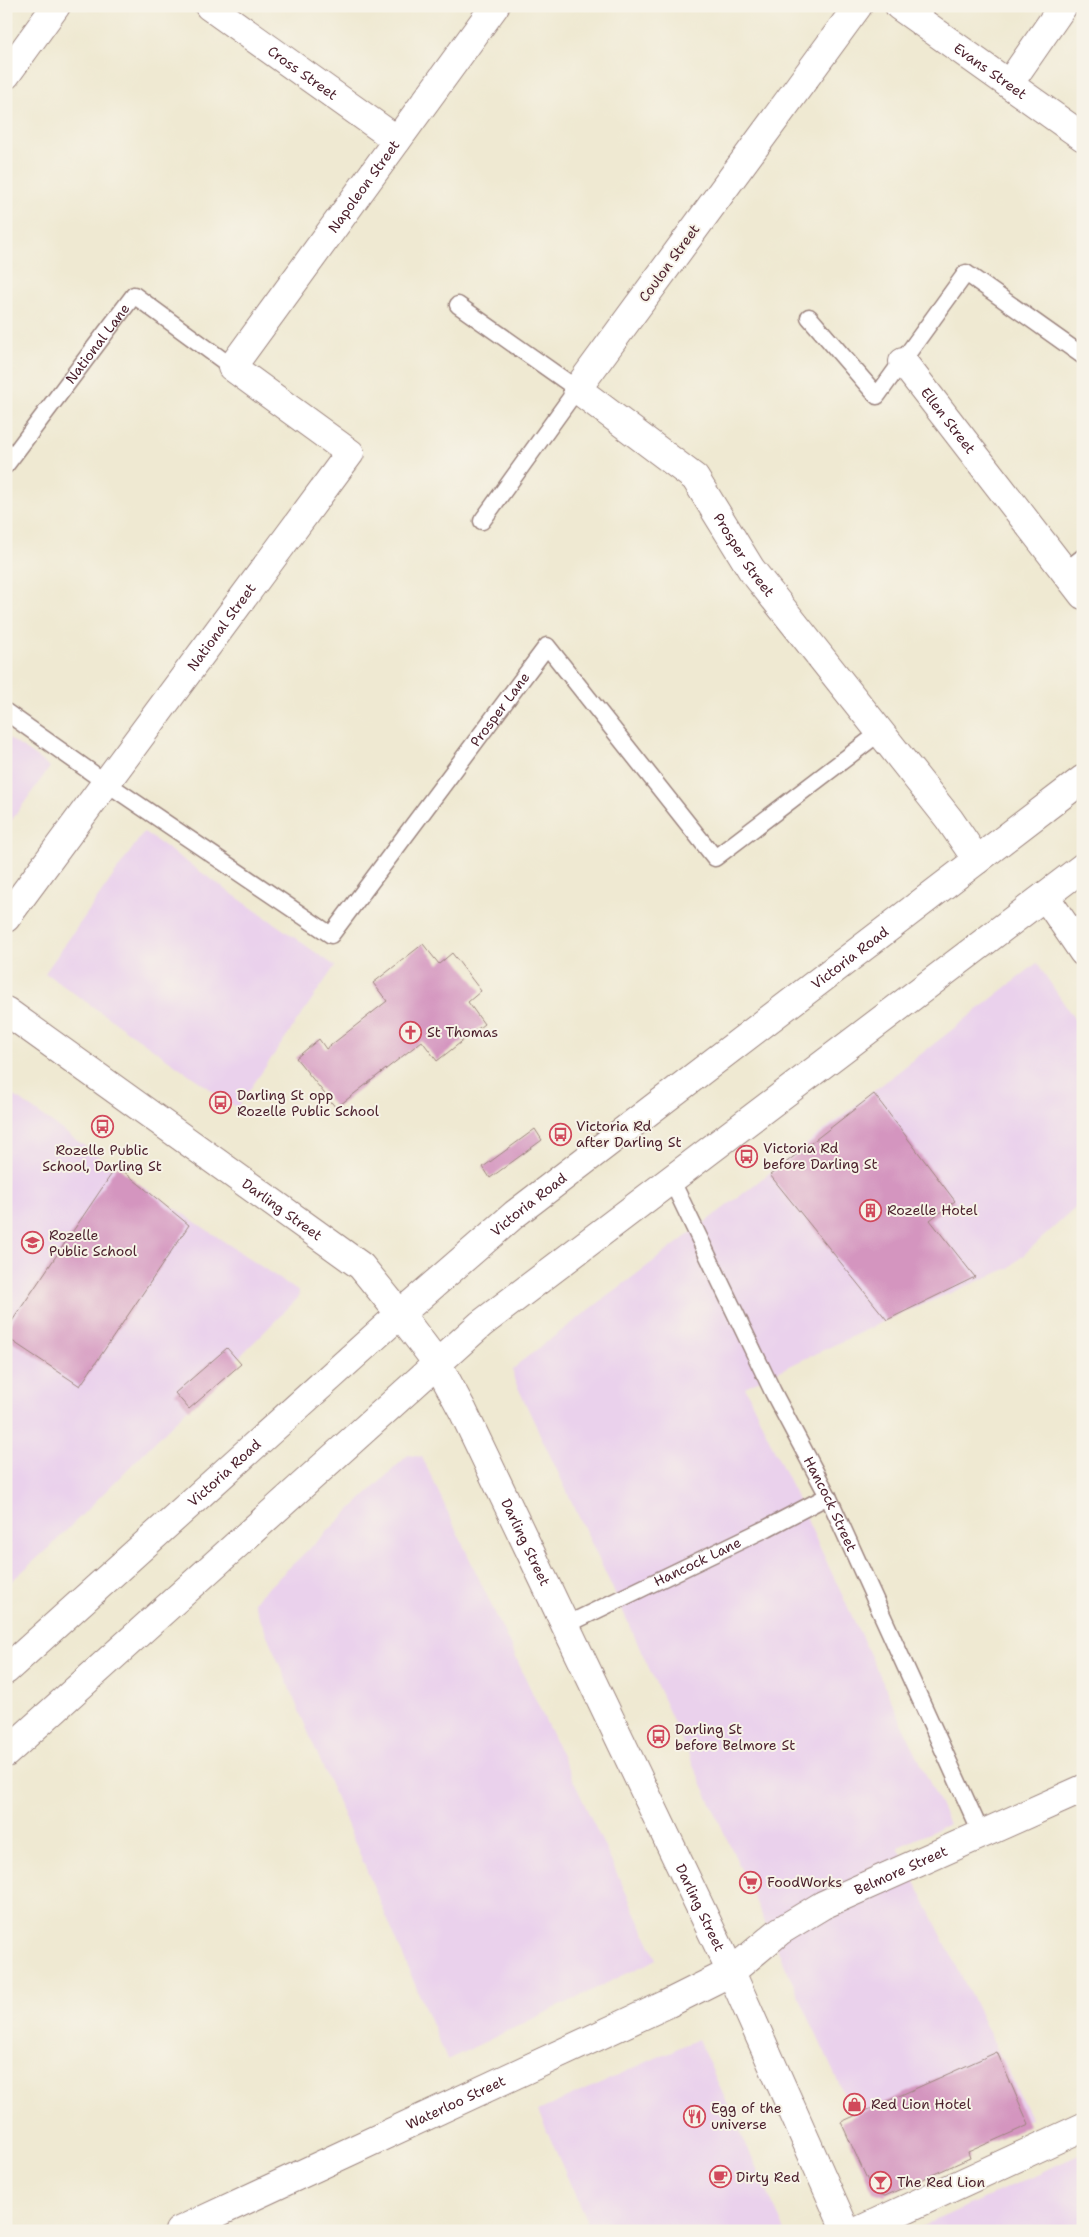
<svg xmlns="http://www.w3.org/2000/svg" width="1089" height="2237" font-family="'Shantell Sans',sans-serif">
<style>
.built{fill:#ead1ec}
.building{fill:#d495bf}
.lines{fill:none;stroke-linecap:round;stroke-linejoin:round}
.lane-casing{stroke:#9c847e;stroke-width:19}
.street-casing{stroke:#9c847e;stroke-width:30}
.secondary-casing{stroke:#9c847e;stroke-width:30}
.primary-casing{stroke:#9c847e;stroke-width:30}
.highway-casing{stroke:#9c847e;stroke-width:30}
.lane{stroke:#fff;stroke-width:16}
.street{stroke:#fff;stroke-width:28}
.secondary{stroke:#fff;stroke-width:28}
.primary{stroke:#fff;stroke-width:28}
.highway{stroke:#fff;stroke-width:28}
.labels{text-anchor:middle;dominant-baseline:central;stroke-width:4;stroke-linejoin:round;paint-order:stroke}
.street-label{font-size:14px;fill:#4a1f2b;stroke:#f7f3e8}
.poi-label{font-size:14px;fill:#4a1f2b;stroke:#f7f3e8;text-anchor:start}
</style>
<rect width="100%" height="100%" fill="#f7f3e8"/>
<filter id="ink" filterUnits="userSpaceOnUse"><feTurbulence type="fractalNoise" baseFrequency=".02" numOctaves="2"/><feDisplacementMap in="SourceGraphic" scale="10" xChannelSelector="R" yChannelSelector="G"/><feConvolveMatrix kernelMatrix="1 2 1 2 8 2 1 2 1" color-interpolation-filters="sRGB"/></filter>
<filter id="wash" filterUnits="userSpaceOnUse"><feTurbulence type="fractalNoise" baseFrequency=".0096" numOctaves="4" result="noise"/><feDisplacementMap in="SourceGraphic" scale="20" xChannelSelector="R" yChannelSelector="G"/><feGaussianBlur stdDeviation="1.12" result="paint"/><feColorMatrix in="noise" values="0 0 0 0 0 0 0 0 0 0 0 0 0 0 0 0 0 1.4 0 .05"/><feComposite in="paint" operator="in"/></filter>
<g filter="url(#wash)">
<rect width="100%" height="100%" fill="#efe9d2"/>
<path class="built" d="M6 736 50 767 6 828Z
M144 832 335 966 237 1108 45 973Z
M1037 963 1083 1032V1201L1009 1268 887 1320 745 1387 949 1824 898 1847 1031 2118 886 2187 611 1585 514 1379 513 1370 519 1363 745 1192Z
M6 1090 114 1167 299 1292 298 1298 52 1545 6 1586Z
M408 1455 422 1457 657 1959 447 2060 253 1602Z
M698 2039 785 2231H591L538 2111Z
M1083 2153V2231H912Z"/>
<g id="blocks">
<path class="building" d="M423 944 439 964 452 953 481 991 468 1002 484 1024 437 1061 422 1041 336 1108 296 1058 319 1039 326 1049 387 1001 373 983Z
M874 1094 955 1201 930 1220 975 1277 887 1320 770 1175Z
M535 1129 542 1140 490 1178 483 1167Z
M117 1166 189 1225 80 1386 6 1337V1330Z
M227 1348 241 1364 189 1409 175 1393Z
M997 2052 1029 2125 968 2152 970 2158 885 2196 873 2192 841 2122Z"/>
</g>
</g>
<g filter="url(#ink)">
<use href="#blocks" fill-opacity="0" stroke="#9c847e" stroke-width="1"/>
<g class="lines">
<defs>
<g id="lane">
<path d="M458 305 577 389 482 521"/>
<path d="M809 317 877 396 966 273 1083 356"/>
<path id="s1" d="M6 465 134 295 232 367"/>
<path d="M1064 572 1083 557"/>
<path id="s2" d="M6 712 105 782 331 935 547 646 715 858 879 733"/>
<path id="s3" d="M671 1179 773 1392 828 1496 981 1833"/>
<path id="s4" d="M564 1626 767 1528 828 1496"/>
</g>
<g id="street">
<path id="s5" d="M209 6 397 140"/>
<path id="s6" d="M858 6 577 389 695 478 751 569 949 819 977 860"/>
<path id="s7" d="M899 6 1083 137"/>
<path d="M6 75 56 6"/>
<path d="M1009 84 1063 6"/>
<path id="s8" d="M903 362 1083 595"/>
<path d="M1045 896 1083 952"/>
<path id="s9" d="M6 918 350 453 232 367 495 6"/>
<path id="s10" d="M179 2231 665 2005 731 1972 780 1931 823 1905 1083 1789"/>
<path d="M858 2231 1083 2127"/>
</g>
<g id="secondary">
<path id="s11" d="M6 1011 361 1266 400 1314"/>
</g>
<g id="primary">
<path id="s12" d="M437 1363 463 1411 731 1972 846 2231"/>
</g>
<g id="highway">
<path d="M400 1314 437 1363"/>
<path id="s13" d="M6 1670 400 1314 515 1214 1083 779"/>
<path d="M6 1753 481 1324 1083 867"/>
</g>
</defs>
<use href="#lane" class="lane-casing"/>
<use href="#street" class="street-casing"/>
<use href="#secondary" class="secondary-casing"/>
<use href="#primary" class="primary-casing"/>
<use href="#highway" class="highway-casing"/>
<use href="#lane" class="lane"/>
<use href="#street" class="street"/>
<use href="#secondary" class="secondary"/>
<use href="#primary" class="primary"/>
<use href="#highway" class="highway"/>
</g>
</g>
<defs>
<symbol id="church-ring" viewBox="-11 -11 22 22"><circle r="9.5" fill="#f7f3e8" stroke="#d1495b" stroke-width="1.5"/><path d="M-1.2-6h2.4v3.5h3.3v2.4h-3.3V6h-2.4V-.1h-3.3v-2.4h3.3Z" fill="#d1495b"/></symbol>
<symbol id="bus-ring" viewBox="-11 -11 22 22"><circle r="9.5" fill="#f7f3e8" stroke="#d1495b" stroke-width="1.5"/><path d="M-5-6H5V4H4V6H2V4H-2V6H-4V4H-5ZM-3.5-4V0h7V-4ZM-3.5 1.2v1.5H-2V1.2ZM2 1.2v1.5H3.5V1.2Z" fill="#d1495b"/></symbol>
<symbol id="building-ring" viewBox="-11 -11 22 22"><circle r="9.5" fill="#f7f3e8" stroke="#d1495b" stroke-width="1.5"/><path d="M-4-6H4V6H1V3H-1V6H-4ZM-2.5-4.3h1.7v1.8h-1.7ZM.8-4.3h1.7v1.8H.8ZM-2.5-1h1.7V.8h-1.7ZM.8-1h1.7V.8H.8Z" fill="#d1495b"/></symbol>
<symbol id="school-ring" viewBox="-11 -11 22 22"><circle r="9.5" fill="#f7f3e8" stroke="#d1495b" stroke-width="1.5"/><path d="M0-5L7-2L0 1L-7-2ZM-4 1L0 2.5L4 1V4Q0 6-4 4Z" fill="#d1495b"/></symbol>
<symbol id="supermarket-ring" viewBox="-11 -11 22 22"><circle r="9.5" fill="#f7f3e8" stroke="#d1495b" stroke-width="1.5"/><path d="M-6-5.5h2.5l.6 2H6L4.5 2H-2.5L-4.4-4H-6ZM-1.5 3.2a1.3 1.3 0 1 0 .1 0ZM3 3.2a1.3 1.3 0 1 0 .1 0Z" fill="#d1495b"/></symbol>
<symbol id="shop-ring" viewBox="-11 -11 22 22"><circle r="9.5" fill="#f7f3e8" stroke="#d1495b" stroke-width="1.5"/><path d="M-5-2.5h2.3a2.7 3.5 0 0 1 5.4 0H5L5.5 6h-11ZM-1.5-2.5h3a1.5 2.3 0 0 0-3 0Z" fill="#d1495b"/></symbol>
<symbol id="restaurant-ring" viewBox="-11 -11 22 22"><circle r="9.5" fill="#f7f3e8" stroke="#d1495b" stroke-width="1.5"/><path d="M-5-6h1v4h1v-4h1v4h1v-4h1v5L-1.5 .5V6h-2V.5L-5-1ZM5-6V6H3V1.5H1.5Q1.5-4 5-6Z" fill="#d1495b"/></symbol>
<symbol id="cafe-ring" viewBox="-11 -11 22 22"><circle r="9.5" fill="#f7f3e8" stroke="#d1495b" stroke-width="1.5"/><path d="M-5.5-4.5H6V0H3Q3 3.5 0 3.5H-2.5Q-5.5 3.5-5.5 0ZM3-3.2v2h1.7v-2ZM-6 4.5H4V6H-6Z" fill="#d1495b"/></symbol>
<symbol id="bar-ring" viewBox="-11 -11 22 22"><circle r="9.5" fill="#f7f3e8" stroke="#d1495b" stroke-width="1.5"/><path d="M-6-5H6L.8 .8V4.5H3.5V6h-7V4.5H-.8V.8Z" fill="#d1495b"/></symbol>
</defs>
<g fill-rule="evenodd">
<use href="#church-ring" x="398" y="1020" width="25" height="25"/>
<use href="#bus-ring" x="208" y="1090" width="25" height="25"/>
<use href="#bus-ring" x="90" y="1114" width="25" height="25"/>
<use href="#bus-ring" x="548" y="1122" width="25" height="25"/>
<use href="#bus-ring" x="734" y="1144" width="25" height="25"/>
<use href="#building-ring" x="858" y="1198" width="25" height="25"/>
<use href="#school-ring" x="20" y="1230" width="25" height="25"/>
<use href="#bus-ring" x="646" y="1724" width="25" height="25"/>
<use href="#supermarket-ring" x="738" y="1870" width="25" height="25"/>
<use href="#shop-ring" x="842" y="2092" width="25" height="25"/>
<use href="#restaurant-ring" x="682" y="2104" width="25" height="25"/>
<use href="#cafe-ring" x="708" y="2164" width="25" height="25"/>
<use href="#bar-ring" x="868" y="2170" width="25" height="25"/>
</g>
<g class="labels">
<g class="street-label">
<text stroke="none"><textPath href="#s7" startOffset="112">Evans Street</textPath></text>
<text stroke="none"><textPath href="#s5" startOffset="115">Cross Street</textPath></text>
<text stroke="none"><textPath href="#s9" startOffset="948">Napoleon Street</textPath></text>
<text transform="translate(669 263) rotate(-54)">Coulon Street</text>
<text stroke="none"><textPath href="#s1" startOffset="152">National Lane</textPath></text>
<text stroke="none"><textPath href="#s8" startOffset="74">Ellen Street</textPath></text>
<text stroke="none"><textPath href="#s6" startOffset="714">Prosper Street</textPath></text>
<text stroke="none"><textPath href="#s9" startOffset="362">National Street</textPath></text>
<text stroke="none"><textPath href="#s2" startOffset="676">Prosper Lane</textPath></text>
<text stroke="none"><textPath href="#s13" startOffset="1105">Victoria Road</textPath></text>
<text stroke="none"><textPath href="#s13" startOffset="700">Victoria Road</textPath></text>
<text stroke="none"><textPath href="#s11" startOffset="340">Darling Street</textPath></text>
<text stroke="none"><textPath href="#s13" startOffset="294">Victoria Road</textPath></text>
<text stroke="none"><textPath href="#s3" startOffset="362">Hancock Street</textPath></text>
<text stroke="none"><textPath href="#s12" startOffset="200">Darling Street</textPath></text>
<text stroke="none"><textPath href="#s4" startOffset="148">Hancock Lane</textPath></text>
<text stroke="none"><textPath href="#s10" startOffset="809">Belmore Street</textPath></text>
<text stroke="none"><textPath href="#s12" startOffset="605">Darling Street</textPath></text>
<text stroke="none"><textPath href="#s10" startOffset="305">Waterloo Street</textPath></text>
</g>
<g class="poi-label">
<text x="427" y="1032">St Thomas</text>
<text x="237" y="1095">Darling St opp<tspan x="237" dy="16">Rozelle Public School</tspan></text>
<text x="576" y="1126">Victoria Rd<tspan x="576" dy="16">after Darling St</tspan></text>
<text x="763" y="1148">Victoria Rd<tspan x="763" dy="16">before Darling St</tspan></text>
<text x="102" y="1150" text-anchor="middle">Rozelle Public<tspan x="102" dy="16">School, Darling St</tspan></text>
<text x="887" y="1210">Rozelle Hotel</text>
<text x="49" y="1235">Rozelle<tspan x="49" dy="16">Public School</tspan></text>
<text x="675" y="1729">Darling St<tspan x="675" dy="16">before Belmore St</tspan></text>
<text x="767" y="1882">FoodWorks</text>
<text x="871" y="2104">Red Lion Hotel</text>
<text x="711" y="2108">Egg of the<tspan x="711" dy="16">universe</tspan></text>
<text x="736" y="2177">Dirty Red</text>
<text x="897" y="2182">The Red Lion</text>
</g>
</g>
<rect width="1089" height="2237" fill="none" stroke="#f7f3e8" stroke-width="25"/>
</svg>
